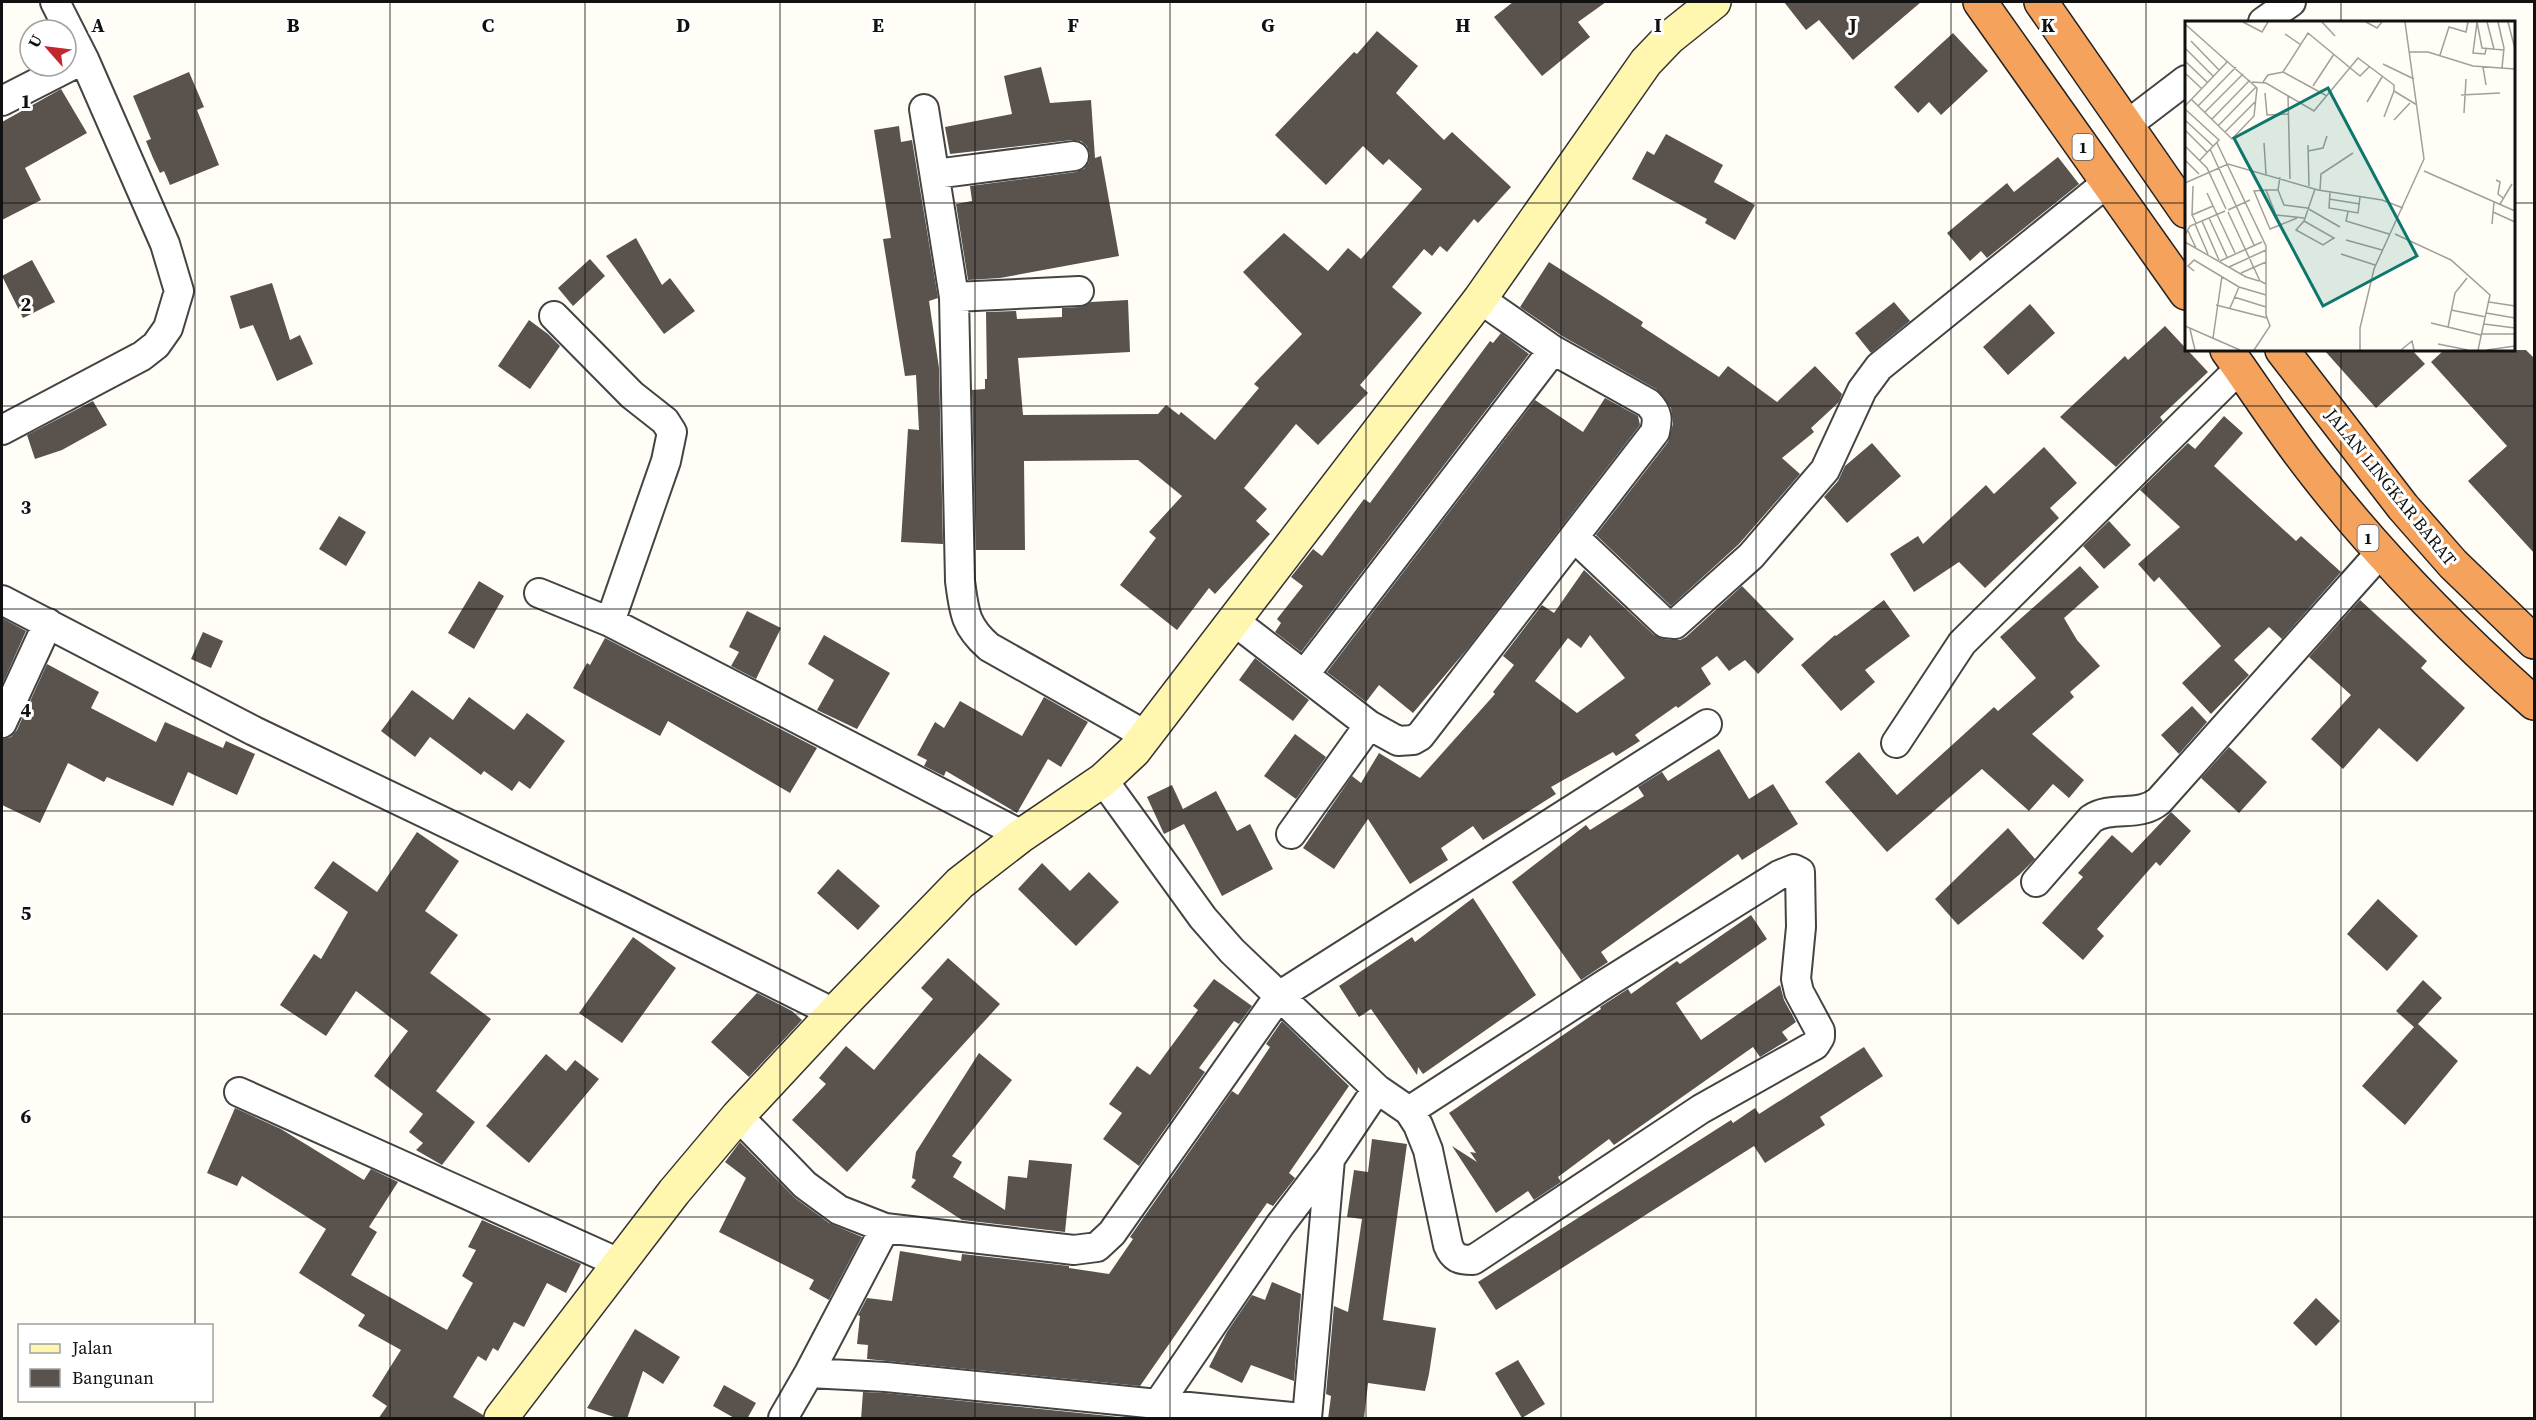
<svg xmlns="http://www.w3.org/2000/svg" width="2536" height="1420" font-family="'Source Serif 4',serif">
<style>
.building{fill:#5a524d;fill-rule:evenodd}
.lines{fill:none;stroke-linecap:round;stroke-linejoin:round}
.street-casing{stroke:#444;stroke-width:32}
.secondary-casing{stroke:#333;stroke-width:36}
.highway-casing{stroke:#222;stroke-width:36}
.street{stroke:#fff;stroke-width:28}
.secondary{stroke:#fff6b0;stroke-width:33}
.highway{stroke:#f5a25d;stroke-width:33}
.grid{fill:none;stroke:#111;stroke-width:1.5;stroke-opacity:0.55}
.labels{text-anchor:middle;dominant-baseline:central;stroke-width:6;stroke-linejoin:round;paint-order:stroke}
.shield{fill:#fff;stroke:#585858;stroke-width:1.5}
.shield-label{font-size:16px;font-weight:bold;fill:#111}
.street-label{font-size:18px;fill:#111;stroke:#fff}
.inset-road{fill:none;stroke:#a09f9a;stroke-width:1.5}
.view{fill:#0f766e;fill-opacity:0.15;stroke:#0f766e;stroke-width:3}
.inset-edge{fill:none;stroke:#111;stroke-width:3}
.grid-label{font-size:20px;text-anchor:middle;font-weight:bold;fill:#111;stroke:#fff;stroke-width:6;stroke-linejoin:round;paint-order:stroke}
</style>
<rect width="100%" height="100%" fill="#fffdf5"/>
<path class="building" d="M1513 2H1606L1578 22 1590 37 1542 76 1494 17Z
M1784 2H1921L1853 60 1819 20 1806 30Z
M1377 31 1418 66 1396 93 1444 140 1452 132 1511 187 1478 223 1474 219 1447 252 1440 246 1432 256 1424 249 1392 287 1422 313 1360 385 1368 393 1318 445 1296 424 1244 488 1267 509 1256 521 1270 534 1215 594 1209 588 1177 630 1120 585 1156 538 1149 532 1182 496 1138 460 1024 461 1025 550H976L972 390 985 389V379H987L986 312 1016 311 1017 319 1062 317V308L1080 307 1091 302 1128 300 1130 352 1018 358 1023 415 1158 414 1166 405 1179 415 1181 412 1215 440 1259 388 1254 384 1302 334 1243 272 1284 233 1328 271 1348 248 1361 259 1422 189 1389 159 1383 165 1363 146 1326 185 1275 135 1354 52 1357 54Z
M1953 33 1988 71 1941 115 1929 102 1918 113 1894 87Z
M1041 67 1050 103 1091 100 1095 158 1101 156 1119 256 1000 278 968 280 956 204 972 201 970 186 1076 172 1084 169 1089 162 1090 154 1087 146 1081 141 1072 140 950 154 945 127 1012 114 1004 76Z
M189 72 204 107 197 110 219 165 170 185 164 171 160 173 153 158 146 141 151 139 133 96Z
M61 89 87 133 25 168 41 200 2 220V122Z
M899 126 901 142 912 140 938 298 929 301 939 368 943 544 901 542 908 429 919 430 916 375 905 376 883 239 891 238 874 130Z
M1666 134 1723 165 1714 182 1755 205 1735 240 1705 223 1707 219 1632 179 1647 151 1654 155Z
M2058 157 2079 184 1987 258 1981 251 1970 261 1947 233 2007 183 2014 192Z
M636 238 662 285 670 278 695 311 664 334 606 256Z
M590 259 605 276 573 306 558 288Z
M32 260 55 302 23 318 2 276Z
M1549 262 1643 322 1641 326 1719 377 1728 366 1777 402 1815 366 1842 394 1839 402 1811 428 1814 432 1782 458 1800 474 1739 544 1671 606 1596 535 1668 442 1673 424 1671 408 1656 389 1562 336 1520 307Z
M272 283 290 340 300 335 313 364 277 381 253 325 240 329 230 296Z
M1894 302 1910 321 1871 353 1855 333Z
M2030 304 2055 333 2008 375 1983 347Z
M529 320 548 334 560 346 530 389 498 366Z
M2165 326 2208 372 2160 417 2163 421 2116 467 2060 417 2125 356 2128 360Z
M1501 333 1529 354 1301 652 1275 632 1281 623 1277 619 1303 586 1291 577 1313 549 1322 556 1364 499 1370 503 1490 341 1493 343Z
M2324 350H2412L2425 364 2376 408Z
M2444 350H2526L2535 359V554L2468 481 2507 446 2431 362Z
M1605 398 1638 416 1640 425 1468 648 1413 713 1379 685 1366 702 1327 672 1535 400 1583 432Z
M93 401 107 425 62 450 35 459 27 435Z
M2224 416 2243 433 2214 466 2296 541 2301 536 2341 572 2282 639 2269 627 2234 660 2249 675 2211 714 2182 683 2221 646 2159 577 2154 582 2138 564 2180 527 2140 490 2188 443 2195 449Z
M1872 443 1901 476 1847 523 1824 497 1838 481 1845 466Z
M2044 447 2077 483 2050 508 2059 518 1985 588 1959 562 1914 592 1890 554 1918 536 1923 544 1986 485 1994 494Z
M339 516 366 532 346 566 319 549Z
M2109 521 2131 545 2104 569 2083 546Z
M2080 566 2099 587 2064 618 2077 640 2100 666 2070 692 2074 697 2032 734 2084 780 2069 798 2053 784 2029 811 1982 769 1887 852 1825 782 1859 752 1897 795 1994 707 1998 711 2036 678 2000 637Z
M1584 570 1654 635 1663 639 1680 640 1686 637 1742 586 1794 639 1758 674 1745 660 1729 671 1717 656 1701 668 1711 684 1678 708 1676 706 1635 735 1640 741 1616 756 1613 752 1551 787 1556 794 1483 840 1473 826 1441 848 1448 860 1410 884 1368 819 1334 869 1303 848 1352 776 1361 783 1379 753 1420 778 1495 694 1493 692 1514 665 1503 656 1542 605 1554 613ZM1590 635 1625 678 1577 713 1535 681 1568 638 1581 648Z
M479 581 504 596 474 649 448 633Z
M1884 600 1910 636 1865 670 1875 682 1841 711 1801 665 1835 635 1836 636Z
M2360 600 2427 661 2421 668 2465 708 2417 762 2379 728 2343 769 2311 739 2351 695 2309 657Z
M747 611 781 628 756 679 731 666 739 652 729 647Z
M2 618 26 631 2 685Z
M203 632 223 641 211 668 191 659Z
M824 635 890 673 857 729 817 710 834 680 808 664Z
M605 638 817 748 790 793 668 721 660 736 573 688 587 663 590 665Z
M1255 658 1309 700 1293 721 1239 680Z
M47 664 99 692 91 708 156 742 165 722 223 748 226 741 255 754 237 795 188 772 173 806 107 777 104 782 68 763 40 823 2 805V739L11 737 17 730Z
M412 690 453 720 469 697 514 730 527 713 565 741 530 789 519 781 512 791 484 771 481 775 430 737 415 757 381 731Z
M1044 697 1088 722 1061 767 1048 759 1017 813 946 771 944 776 924 766 927 760 917 755 935 722 944 728 960 701 1022 736Z
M2192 706 2207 722 2179 754 2161 735Z
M1295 734 1326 757 1296 799 1264 776Z
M2229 747 2267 782 2239 813 2201 778Z
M1719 749 1749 799 1773 784 1798 824 1742 860 1738 854 1658 911 1601 952 1608 962 1581 980 1512 882 1586 825 1590 830 1644 796 1638 787 1662 772 1668 781Z
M1172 785 1183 809 1216 791 1237 831 1250 824 1273 869 1222 896 1184 824 1164 834 1147 797Z
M2171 812 2191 831 2160 866 2156 862 2097 929 2104 936 2083 960 2042 923 2083 877 2078 873 2112 835 2132 853Z
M2008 828 2035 859 2019 875 1958 925 1935 899Z
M417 832 459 861 425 911 458 935 430 973 491 1019 436 1091 475 1122 442 1165 416 1150 423 1143 409 1132 423 1114 374 1076 408 1031 356 991 326 1036 280 1005 314 954 321 959 348 912 314 888 333 861 377 892Z
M1042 863 1070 891 1089 872 1119 902 1076 946 1018 889Z
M838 869 880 906 858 930 817 893Z
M1473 898 1536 995 1423 1074 1418 1067 1417 1075 1371 1009 1359 1017 1339 986 1412 937 1415 942Z
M2378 899 2418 936 2387 971 2347 934Z
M1751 915 1767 939 1676 1003 1701 1040 1780 985 1784 1000 1796 1022 1782 1032 1788 1040 1760 1057 1753 1047 1614 1145 1609 1139 1558 1177 1561 1182 1534 1200 1528 1191 1496 1213 1452 1146 1477 1162 1470 1152 1476 1153 1449 1113 1601 1009 1600 1007 1628 989 1631 994 1677 961 1680 964Z
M633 937 676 968 622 1043 579 1013Z
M948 958 1000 1004 847 1172 792 1120 826 1084 819 1078 846 1046 874 1070 933 999 921 988Z
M1214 979 1252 1006 1239 1024 1234 1021 1199 1068 1205 1072 1139 1166 1103 1139 1122 1113 1109 1104 1137 1066 1150 1075 1198 1010 1193 1006Z
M2423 980 2442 998 2418 1024 2458 1061 2405 1125 2362 1086 2414 1027 2396 1011Z
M757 993 792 1011 802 1020 749 1077 711 1042Z
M1282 1021 1349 1086 1289 1173 1295 1178 1273 1206 1267 1203 1140 1386 867 1359 868 1345 857 1344 860 1316 858 1315 867 1298 892 1301 900 1251 961 1261 962 1254 1069 1266V1268L1109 1274 1133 1239 1130 1237 1232 1091 1238 1095 1270 1047 1266 1044Z
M1864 1047 1883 1076 1820 1117 1825 1125 1765 1163 1754 1146 1496 1310 1478 1282 1731 1120 1733 1123 1755 1108 1759 1114Z
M979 1053 1012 1080 952 1156 962 1162 953 1177 1005 1210 1008 1176 1027 1178 1029 1160 1072 1164 1065 1232 962 1220 911 1187 916 1180 912 1178 916 1152Z
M546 1054 566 1071 575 1060 599 1079 529 1163 486 1126Z
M235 1108 281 1129 364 1180 371 1169 398 1182 369 1227 377 1232 351 1275 447 1330 473 1283 462 1276 476 1250 468 1247 482 1220 581 1264 566 1293 547 1283 524 1327 514 1322 498 1351 493 1348 486 1361 478 1356 453 1397 483 1415V1419H378L387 1406 372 1396 401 1350 358 1326 365 1315 299 1273 326 1229 242 1176 237 1186 207 1173Z
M1372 1139 1407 1144 1383 1320 1436 1328 1429 1374 1425 1391 1368 1383 1364 1419H1328L1331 1396 1326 1394 1334 1306 1348 1312 1362 1219 1347 1217 1354 1170 1368 1172Z
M740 1142 795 1198 829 1223 862 1237 829 1300 809 1289 814 1280 719 1232 746 1178 725 1162Z
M1272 1282 1301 1294 1294 1381 1251 1365 1242 1383 1209 1367 1227 1332 1252 1295 1265 1300Z
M2316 1298 2340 1321 2316 1346 2293 1323Z
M635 1329 680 1357 663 1384 643 1371 627 1419H620L587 1408Z
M1518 1360 1545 1404 1522 1418 1495 1373Z
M724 1385 756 1403 747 1419H736L713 1406Z
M863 1392 885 1393 1119 1417 1117 1419H861Z"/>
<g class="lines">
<defs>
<path id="street" d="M2263 22 2291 2
M2 101 84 59
M924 109 954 297 960 581C964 612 965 626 989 647L1147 736
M2127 125 2186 80
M935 174 1074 156
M954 297 1079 291
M554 316 632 395 665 421 672 432 666 461 610 622
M2 430 142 356 156 345 168 328 179 291 165 244 84 59 55 2
M1574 537 1665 623 1675 624 1751 556 1825 470 1862 390 1879 367 2108 182
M539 593 610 622 1022 835
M2 600 254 731 621 907 834 1013
M1234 621 1369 725 1398 741 1413 740 1420 736 1655 432C1658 419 1658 413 1648 403L1553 350 1480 299
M1304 675 1553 350
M2 723 48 623
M1896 743 1962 643 2240 368
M1103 780 1203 918 1232 951 1377 1089 1409 1111 1418 1125 1428 1150 1448 1245C1453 1258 1459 1260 1473 1260L1701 1109 1815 1045 1820 1037V1031L1799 992 1796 979 1801 927 1800 872 1794 869 1779 875 1605 984 1409 1111
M1291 834 1369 725
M2036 882 2091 819C2112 805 2139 818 2159 801L2381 552
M239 1092 619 1263
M738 1116 805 1185 839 1210 885 1228 1074 1250 1097 1247 1112 1233 1279 996 1707 724
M885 1228 809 1373 886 1377 1158 1404 1280 1225 1330 1159 1377 1089
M1158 1404 1302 1418
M783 1418 809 1373
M1307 1418 1330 1159"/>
<path id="secondary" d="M501 1418 674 1192 738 1116 834 1013 960 883 1022 835 1103 780 1134 751 1480 299 1646 62 1669 38 1714 2"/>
<path id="highway" d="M1980 2 2186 293
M2041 2 2186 211
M2227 350C2257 392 2285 436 2317 476 2382 559 2456 634 2534 703
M2282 350 2403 507 2453 564 2534 642"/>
</defs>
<use href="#street" class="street-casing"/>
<use href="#secondary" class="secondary-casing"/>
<use href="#highway" class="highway-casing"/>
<use href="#street" class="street"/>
<use href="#secondary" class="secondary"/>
<use href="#highway" class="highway"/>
</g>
<path class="grid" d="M195 2V1326M390 2V1418M585 2V1418M780 2V1418M975 2V1418M1170 2V1418M1366 2V1418M1561 2V1418M1756 2V1418M1951 2V1418M2146 2V1418M2341 2V22M2 203H2186M2514 203H2534M2341 350V1418M2 406H2534M2 609H2534M2 811H2534M2 1014H2534M2 1217H2534M195 1400V1418"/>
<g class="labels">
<g class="shield">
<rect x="2072.5" y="134" width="21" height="26" rx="4.5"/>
<rect x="2357.5" y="525" width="21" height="26" rx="4.5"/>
</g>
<g class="shield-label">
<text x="2083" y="147">1</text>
<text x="2368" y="538">1</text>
</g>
<g class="street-label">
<text transform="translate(2391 487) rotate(51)">JALAN LINGKAR BARAT</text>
</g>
</g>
<g transform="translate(2185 21)">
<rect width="330" height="330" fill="#fffdf5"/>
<path class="inset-road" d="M58 1 77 11 83 1M137 1 150 15M181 1 192 7 197 1M292 1 288 32 300 33 301 28M292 1 297 27 319 29M302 1 309 28M313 1 319 27 317 47M323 1 330 28M0 3 72 67 69 95 47 118 6 78M100 13 116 24M6 20 34 49M0 27 28 55M225 31H243L288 45 330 48M255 34 264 6 281 11 283 1M0 40 22 61M198 43 229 58M298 46 301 64M98 51 123 12 175 55 184 46M0 52 16 67M67 61 81 62 129 90 173 37 209 64V70L232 84M78 61 83 54 98 51 142 75M128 65 149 33M80 72 82 94 104 93M276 74 315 72M103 75 105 158M182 81 197 56M0 85 43 40M13 85 51 46M0 88 34 119 15 139M20 91 58 53M279 92 281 58M199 96 209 70M27 98 65 59M0 99 28 125M209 99 225 82M33 105 71 66M0 109 22 131M40 111 71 80M32 122 81 225V263M79 122 81 153M123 124 124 165M0 125 22 147 41 188M25 128 69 224M123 130 138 127 142 115M0 139 14 153M239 150 330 190M95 156 93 169 99 184 122 187 155 206M311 159 315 161 313 173 318 177M0 162 43 143 133 169 197 179 218 187M81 169 69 170 85 208 95 204M93 169H81L91 194 119 197M135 169 136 153 168 132M145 171 144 187 173 192 175 176M22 172 50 232M144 178 175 183M315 183 327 163M43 189 65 179M43 191 75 260 81 263V294L85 305 69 329M163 191 161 200 204 213M308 191 330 201M7 194 8 165M91 194 95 204 112 197M24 197 42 236M17 200 34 239M119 200 149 217 138 224 111 209 119 200 130 168M11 202 7 194 28 185M10 203 23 233M307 203 309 181M3 210 11 227M210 213 266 239 305 274 293 329M0 214 5 205 40 190M161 219 197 229M0 221 61 256 74 260M156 233 190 244M35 240 77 221M44 246 81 229M9 250 3 245 9 239 54 266 81 274M56 252 81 241M49 276 81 286M304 281 330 285M31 284 82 297M45 287 54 266M266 289 301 296M301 292 330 297M246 302 296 314M299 303 330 307M0 305 55 329M263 306 270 272 282 257M5 308 10 329M296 313H330M28 317 37 255M253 323 283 329M175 329V307L189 248 239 138 220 1M216 329 227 320 229 329M302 329 330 325"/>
<path class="view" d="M143 67 232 235 138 285 49 117Z"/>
<rect width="330" height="330" class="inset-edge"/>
</g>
<g class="grid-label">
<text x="98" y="32">A</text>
<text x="293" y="32">B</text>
<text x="488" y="32">C</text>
<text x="683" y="32">D</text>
<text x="878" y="32">E</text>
<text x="1073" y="32">F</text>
<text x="1268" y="32">G</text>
<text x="1463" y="32">H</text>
<text x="1658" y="32">I</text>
<text x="1853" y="32">J</text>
<text x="2048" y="32">K</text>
<text x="26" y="108">1</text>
<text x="26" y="311">2</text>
<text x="26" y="514">3</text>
<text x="26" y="717">4</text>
<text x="26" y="920">5</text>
<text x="26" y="1123">6</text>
</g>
<rect width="2536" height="1420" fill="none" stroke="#111111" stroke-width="6"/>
<rect x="18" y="1324" width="195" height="78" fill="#ffffff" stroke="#a0a0a0" stroke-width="1.5"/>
<rect x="30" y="1344" width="30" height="9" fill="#fff6b0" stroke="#a0a0a0" stroke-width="1.5"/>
<text x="72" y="1354" font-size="18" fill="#111111">Jalan</text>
<rect x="30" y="1369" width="30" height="18" fill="#5a524d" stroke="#a0a0a0" stroke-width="1.5"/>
<text x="72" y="1384" font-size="18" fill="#111111">Bangunan</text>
<g transform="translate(48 48) rotate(298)"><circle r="28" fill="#ffffff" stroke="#a0a0a0" stroke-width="1.5"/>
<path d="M0-4.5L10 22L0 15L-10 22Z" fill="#c4262e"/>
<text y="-9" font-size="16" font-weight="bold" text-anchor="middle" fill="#111111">U</text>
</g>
</svg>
